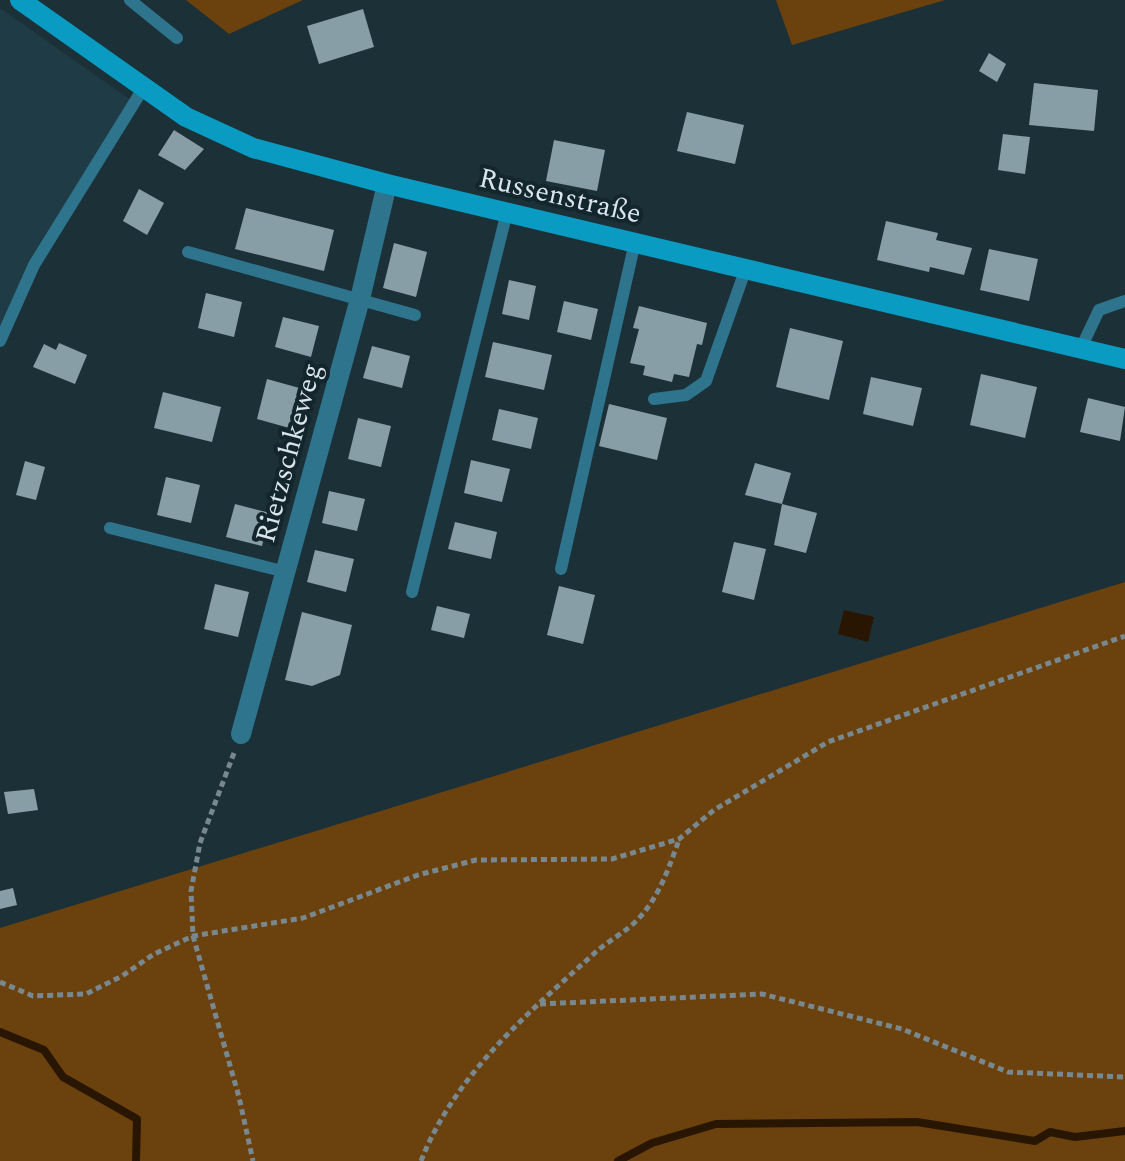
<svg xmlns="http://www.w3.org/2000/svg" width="1125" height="1161" font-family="Spectral,serif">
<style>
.built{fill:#1f3b45}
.green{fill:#6b410d}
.water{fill:#291602}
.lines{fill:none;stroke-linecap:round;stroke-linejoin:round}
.stream{stroke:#291602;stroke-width:8}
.building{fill:#889ea7}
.path{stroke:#78888e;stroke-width:5;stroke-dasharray:6 4;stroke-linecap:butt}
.lane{stroke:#2d748c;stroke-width:12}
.street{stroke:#2d748c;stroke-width:20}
.secondary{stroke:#099bc1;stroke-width:20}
.labels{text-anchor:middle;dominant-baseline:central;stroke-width:8;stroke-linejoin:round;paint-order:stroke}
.street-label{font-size:28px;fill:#d9e5ea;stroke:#13262d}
</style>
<rect width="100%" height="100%" fill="#1c3037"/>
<path class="built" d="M0 8 132 101 0 336Z"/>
<path class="green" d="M186 0H303L229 34Z
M776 0H945L792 45Z
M1125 582V1161H0V928Z"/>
<path class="water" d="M844 610 874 617 868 642 838 634Z"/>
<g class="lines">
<path class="stream" d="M0 1032 44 1050 63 1077 137 1119 136 1161
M618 1161 652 1143 716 1124 917 1122 1035 1141 1050 1132 1075 1137 1125 1131"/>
</g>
<path class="building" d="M363 9 374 47 319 64 307 26Z
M989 53 1006 64 997 82 979 71Z
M1034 83 1098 90 1094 131 1029 125Z
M687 112 744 125 735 164 677 151Z
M174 130 204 149 185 170 158 155Z
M1003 134 1030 137 1025 174 998 170Z
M554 140 605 150 597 191 546 181Z
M139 189 164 203 147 235 123 221Z
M246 208 334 230 324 271 235 249Z
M886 221 938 233 936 240 972 248 964 275 930 267 929 272 877 260Z
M394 243 427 252 416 297 383 288Z
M989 249 1038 259 1029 301 980 290Z
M509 280 536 286 529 320 502 314Z
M206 293 242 302 234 337 198 328Z
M564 301 598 309 591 340 557 332Z
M639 306 707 323 702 345 697 344 689 377 674 374 672 382 643 375 645 366 630 363 639 329 633 328Z
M283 317 319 326 311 357 275 347Z
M790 328 843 341 829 400 776 387Z
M493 342 552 355 544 390 485 377Z
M59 343 87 355 75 384 33 367 44 344 56 350Z
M372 346 410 356 402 388 363 378Z
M981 374 1037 387 1025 438 970 425Z
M871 377 922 388 913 426 863 414Z
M267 379 303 389 293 429 257 419Z
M163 392 221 407 212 442 154 428Z
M1088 398 1125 407 1120 441 1080 432Z
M609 404 667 418 657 460 599 446Z
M499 409 538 418 531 449 492 440Z
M358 418 391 426 381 467 348 459Z
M471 460 510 469 502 502 464 493Z
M25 461 45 467 36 500 16 495Z
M755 463 791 473 782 504 745 495Z
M166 477 200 485 191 523 157 515Z
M329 491 365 499 357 531 322 523Z
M235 504 270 513 262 546 226 537Z
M782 504 817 513 806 553 774 545Z
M455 522 497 532 491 559 448 549Z
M734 542 766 549 754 600 722 592Z
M315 550 354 559 346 592 307 582Z
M215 584 249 592 238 637 204 629Z
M559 586 595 595 583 644 547 635Z
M437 606 470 614 464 638 431 630Z
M302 612 352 625 340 675 312 686 285 680Z
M34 789 38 810 8 814 4 792Z
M13 888 17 905 0 909V891Z"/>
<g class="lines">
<path class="path" d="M234 753 200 843 191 891 193 936 239 1097 253 1161
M0 982 33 996 86 994 122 976 154 954 193 936 303 918 418 875 476 860 612 859 679 839 714 810 828 742 1125 636
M540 1004 762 994 902 1029 1008 1072 1125 1077
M421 1161C455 1074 529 1012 597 951 611 939 629 930 640 917 660 895 669 867 679 840"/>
<path class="lane" d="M130 0 177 38
M188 252 415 315
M0 341 34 265 144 87
M1081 348 1099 310 1125 301
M654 399 686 395 706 381 746 268
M110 528 286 572
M561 569 635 242
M412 592 507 212"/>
<path class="street" d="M241 734 360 299 387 184"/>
<path class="secondary" d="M20 0 186 117 253 148 387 184 1125 359"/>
</g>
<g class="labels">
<g class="street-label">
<text transform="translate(560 196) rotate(13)">Russenstraße</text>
<text transform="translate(289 453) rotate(-75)">Rietzschkeweg</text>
</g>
</g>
</svg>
